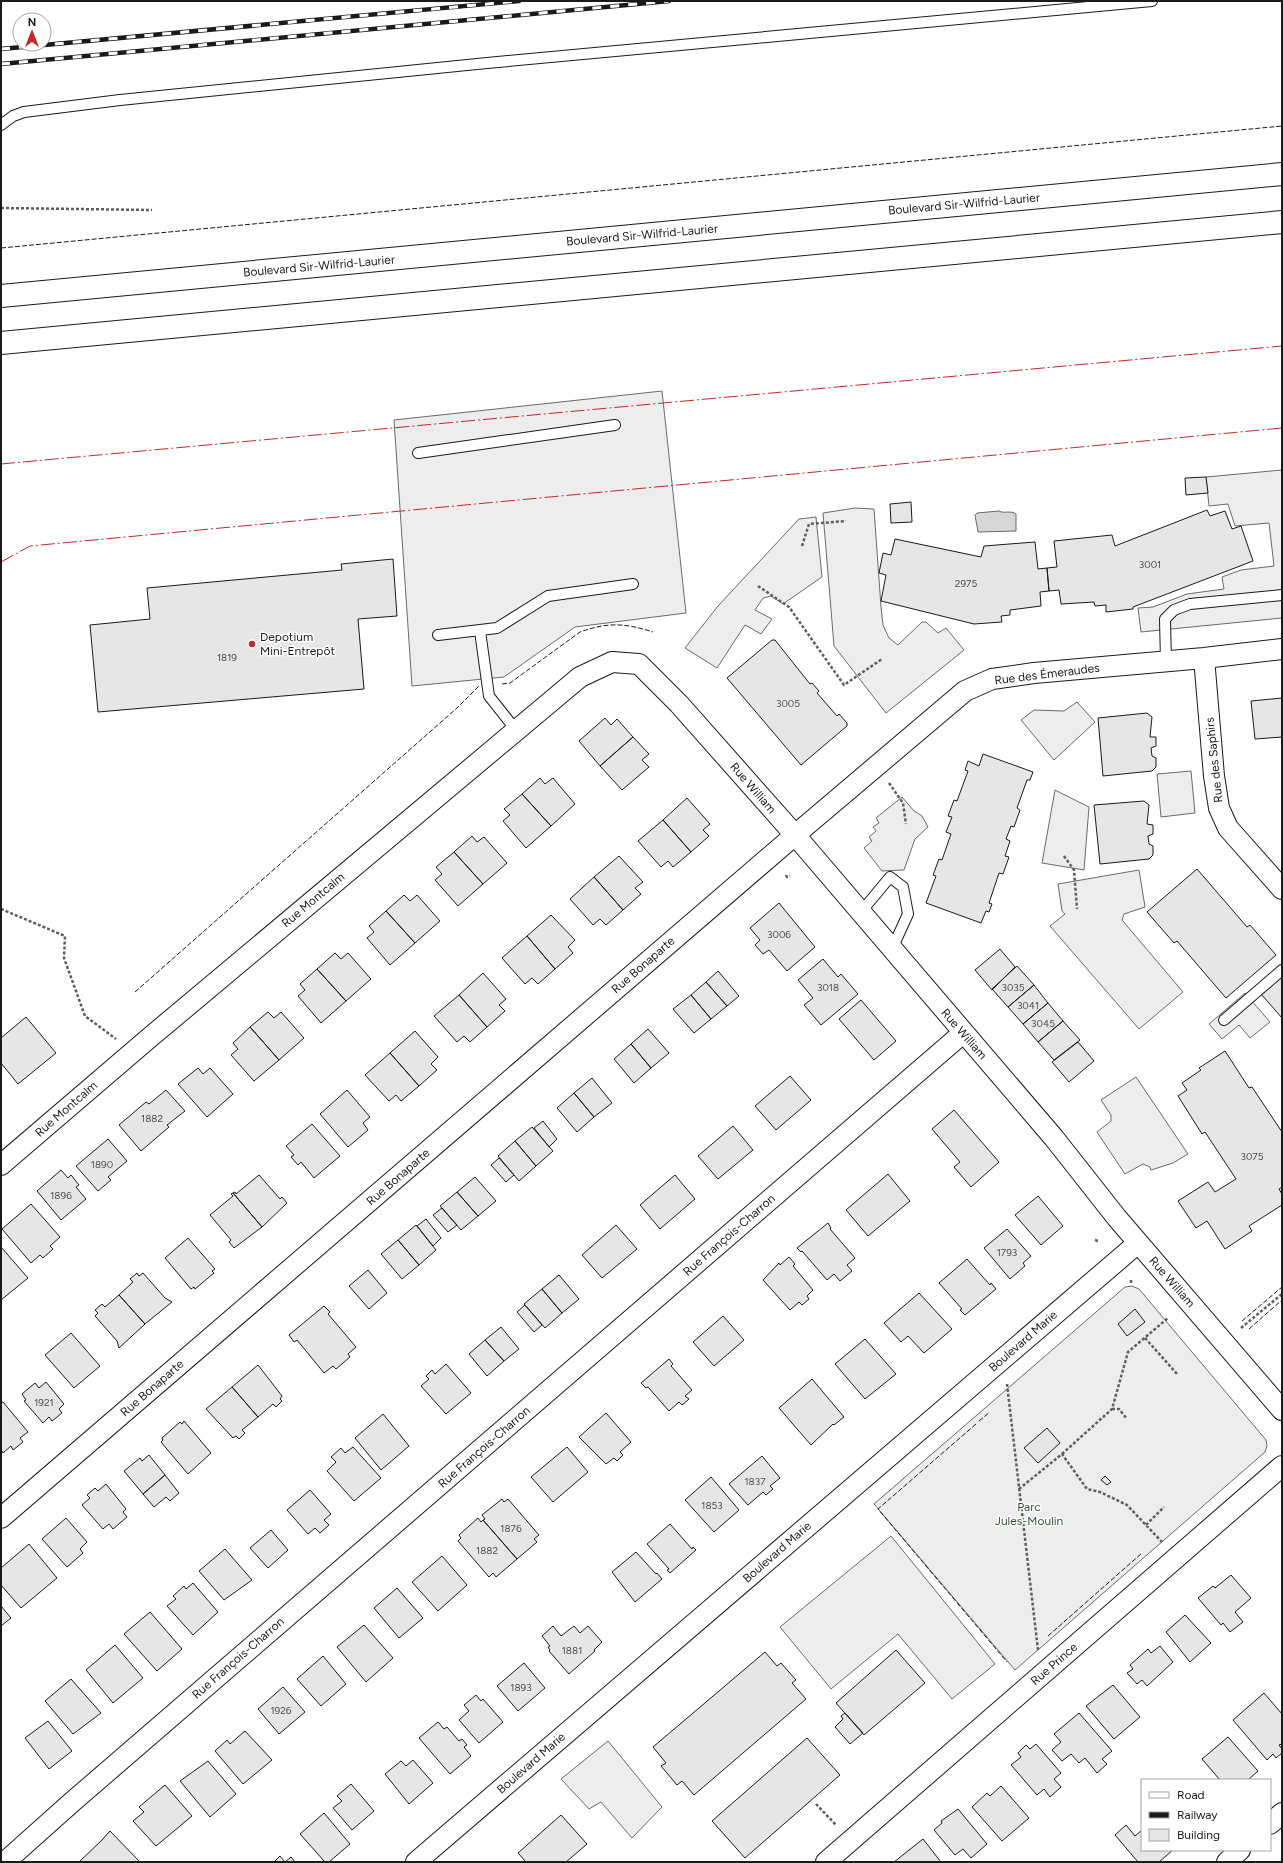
<svg xmlns="http://www.w3.org/2000/svg" width="1283" height="1863" font-family="Figtree,sans-serif">
<style>
.built{fill:#ededed;stroke:#6a6a6a}
.water{fill:#d7d7d7;stroke:#6a6a6a}
.building{fill:#e6e6e6;stroke:#1a1a1a}
.lines{fill:none;stroke-linecap:round;stroke-linejoin:round}
.lane-casing{stroke:#1a1a1a;stroke-width:12}
.street-casing{stroke:#1a1a1a;stroke-width:22}
.highway-casing{stroke:#1a1a1a;stroke-width:24}
.path{stroke:#5f5f5f;stroke-width:2.5;stroke-dasharray:3 2;stroke-linecap:butt}
.lane{stroke:#fff;stroke-width:10}
.street{stroke:#fff;stroke-width:20}
.highway{stroke:#fff;stroke-width:22}
.rail-casing{stroke:#1a1a1a;stroke-width:4.5}
.rail{stroke:#fff;stroke-width:3;stroke-dasharray:9;stroke-linecap:butt}
.fence{stroke:#1a1a1a;stroke-width:1;stroke-dasharray:5 2;stroke-linecap:butt}
.power{stroke:#c62828;stroke-width:1;stroke-dasharray:14 3 2 3;stroke-linecap:butt}
.poi-dot{fill:#c62828;stroke:#fff;stroke-width:1.5}
.labels{text-anchor:middle;dominant-baseline:central;stroke-width:3;stroke-linejoin:round;paint-order:stroke}
.number-label{font-size:10px;fill:#4d4d4d}
.street-label{font-size:12px;fill:#1a1a1a;stroke:#fff}
.poi-label{font-size:12px;fill:#1a1a1a;stroke:#fff;text-anchor:start}
.park-label{font-size:12px;fill:#2b5a34;stroke:#fff}
</style>
<rect width="100%" height="100%" fill="#fff"/>
<path class="built" d="M662 391 686 613 575 627 504 677 412 686 394 420Z
M1282 470V618L1141 632 1138 608 1153 607 1187 594 1224 589 1222 577 1241 570 1274 566 1269 523 1235 526 1228 504 1209 506 1206 477Z
M855 508 874 509 881 607 883 625 889 638 898 645 922 622H926L938 633 946 628 964 650 886 713 834 646 823 513Z
M816 517 822 577 783 604 771 596 763 598 755 610 772 619 761 634 745 625 717 668 685 648 718 606 799 519Z
M1077 702 1095 722 1054 760 1021 720 1034 710 1064 711Z
M1191 771 1195 813 1161 817 1157 774Z
M1055 790 1089 807 1084 870 1042 863Z
M902 797 914 811 922 816 928 827 915 839 904 870 882 871 864 848 872 841 869 837 876 831 873 827 879 823 876 818Z
M1139 870 1145 907 1124 914 1122 920 1183 992 1139 1029 1050 926 1065 914 1062 911 1058 884Z
M1245 993 1270 1022 1250 1038 1239 1025 1222 1039 1209 1024Z
M1136 1077 1188 1154 1173 1163 1151 1170 1150 1167 1143 1164 1125 1174 1097 1132 1111 1121V1115L1101 1100Z
M1132 1286 1139 1289 1266 1440 1267 1446 1265 1452 1015 1670 874 1504 1125 1287Z
M891 1536 995 1664 952 1699 898 1634 831 1689 780 1627Z
M608 1741 662 1807 632 1838 601 1802 589 1809 561 1779Z"/>
<path class="water" d="M999 511C1004 514 1011 510 1016 514V531L978 532 975 515 977 513Z"/>
<path class="building" d="M1206 477 1208 493 1186 495 1185 478Z
M911 502 912 522 891 523 890 504Z
M1207 510 1210 516 1225 511 1232 529 1241 526 1253 561 1133 607V609L1106 612V605L1095 606 1094 602 1061 604 1059 590 1049 591 1047 568 1057 567 1054 541 1112 535 1115 546Z
M895 539 981 557 984 546 1035 542 1038 569 1047 568 1049 591 1040 592 1041 606 1010 610V615L1001 616 1002 622 974 624 881 601 886 575 879 573 883 553 891 555Z
M393 559 397 616 358 619 364 689 98 712 90 625 150 619 147 588 342 570 341 564Z
M772 640H775L810 684 812 683 819 691 817 693 837 716 839 714 847 723V726L801 765 727 678Z
M1282 698V737L1255 739 1251 701Z
M1147 713 1152 717 1150 737H1156V746L1151 748 1152 756 1156 758V767L1152 771 1103 776 1098 718Z
M605 718 611 725 617 719 633 737 600 766 579 741Z
M633 737 649 754 642 760 649 767 622 790 600 766Z
M983 754 1033 772 1030 780H1027L1017 808 1020 810 1014 827 1011 826 1006 839 1010 841 1005 856 1009 857 1003 874 999 873 989 903 992 904 989 912 986 911 981 923 926 903 936 876 933 875 939 859 942 860 951 834 946 832 952 817 948 816 954 800 957 801 968 771 965 770 968 761 979 766Z
M540 778 545 784 553 778 575 804 551 826 522 794Z
M522 794 551 826 526 848 503 821 510 815 504 809Z
M687 798 710 824 703 830 709 836 691 852 663 820Z
M1144 801 1149 805 1147 824 1153 825V834L1148 836 1149 844 1153 846V855L1149 859 1100 864 1094 805Z
M663 820 691 852 673 867 668 861 661 867 638 841Z
M472 836 477 842 484 837 507 863 483 884 454 852Z
M454 852 483 884 458 906 435 880 442 874 436 867Z
M619 856 643 882 635 888 641 894 623 910 594 877Z
M1197 869 1247 927 1250 925 1276 955 1226 998 1177 941 1174 943 1147 912Z
M594 877 623 910 606 925 600 919 593 925 570 899Z
M404 895 410 901 417 895 440 921 415 943 386 911Z
M779 903 815 947 787 971 769 950 763 954 755 945 760 940 750 928Z
M386 911 415 943 390 965 367 938 374 932 369 926Z
M551 915 575 940 568 947 573 953 555 969 527 936Z
M527 936 555 969 538 984 532 978 525 984 502 958Z
M1000 949 1015 967 992 990 975 970Z
M335 953 341 959 348 953 371 979 346 1001 317 969Z
M823 959 838 977 841 974 858 994 821 1025 804 1005 813 998 798 980Z
M1017 966 1034 985 1008 1007 992 989Z
M317 969 346 1001 321 1023 298 996 305 990 300 984Z
M718 971 739 996 727 1006 706 982Z
M483 973 506 999 499 1005 505 1011 487 1027 459 995Z
M1282 976V1018L1261 994Z
M706 982 727 1006 711 1019 691 995Z
M1034 985 1048 1003 1023 1024 1008 1007Z
M459 995 487 1027 470 1042 464 1036 457 1042 434 1016Z
M691 995 711 1019 694 1033 673 1009Z
M861 1000 896 1041 874 1060 839 1019Z
M1048 1003 1063 1021 1038 1042 1023 1024Z
M268 1012 274 1018 281 1012 304 1038 279 1060 250 1027Z
M26 1017 56 1053 18 1084 1 1063V1038Z
M1063 1021 1080 1040 1054 1060 1038 1042Z
M250 1027 279 1060 254 1081 231 1055 238 1049 233 1043Z
M648 1029 669 1053 651 1068 631 1044Z
M415 1031 438 1057 431 1064 437 1070 419 1086 390 1053Z
M1078 1042 1094 1061 1069 1082 1052 1062Z
M631 1044 651 1068 634 1083 614 1059Z
M1225 1051 1249 1088 1252 1087 1282 1132V1187L1279 1189 1282 1194V1205L1249 1226 1252 1231 1225 1249 1207 1221 1196 1228 1178 1201 1208 1182 1215 1192 1236 1179 1205 1132 1202 1134 1178 1096 1187 1090 1182 1083 1201 1070 1199 1068Z
M390 1053 419 1086 401 1101 396 1095 389 1101 365 1075Z
M198 1068 203 1074 210 1068 233 1094 207 1117 178 1084Z
M790 1076 811 1100 776 1130 755 1106Z
M592 1078 612 1103 594 1117 574 1093Z
M166 1090 185 1111 167 1125 169 1127 141 1151 119 1125 146 1102 149 1104Z
M347 1090 370 1117 363 1123 368 1130 348 1147 320 1114Z
M574 1093 594 1117 577 1132 557 1108Z
M954 1110 999 1162 971 1187 954 1167 960 1162 932 1129Z
M543 1121 557 1139 549 1147 534 1128Z
M312 1124 340 1156 314 1178 301 1162 298 1165 291 1157 294 1155 286 1146Z
M733 1126 753 1150 718 1179 698 1156Z
M532 1127 553 1151 536 1166 515 1141Z
M108 1139 127 1161 108 1177 111 1180 98 1191 76 1166Z
M515 1141 536 1166 519 1181 498 1156Z
M499 1158 514 1175 506 1182 491 1165Z
M61 1170 68 1178 71 1175 79 1185 76 1187 86 1199 61 1220 37 1191Z
M888 1174 910 1201 868 1236 846 1210Z
M259 1175 280 1199 282 1197 287 1203 262 1227 233 1193 235 1192 236 1194Z
M675 1175 695 1199 660 1229 640 1205Z
M475 1177 496 1201 478 1216 457 1192Z
M457 1192 478 1216 461 1230 440 1206Z
M233 1193 262 1227 234 1248 229 1242 231 1240 210 1215 233 1196 231 1194Z
M1038 1196 1063 1226 1041 1245 1015 1215Z
M31 1204 60 1237 50 1246 53 1249 43 1258 40 1255 31 1263 2 1229Z
M442 1208 457 1225 448 1232 433 1215Z
M426 1219 441 1238 433 1246 417 1226Z
M828 1223 831 1228 830 1229 855 1258 847 1265 852 1271 840 1281 834 1274 827 1280 802 1251 801 1252 797 1248Z
M416 1225 436 1250 419 1265 398 1240Z
M616 1225 637 1249 602 1278 582 1255Z
M1007 1229 1031 1256 1023 1263 1025 1266 1010 1279 984 1248Z
M188 1238 215 1269 212 1271 214 1273 195 1289 194 1287 191 1289 165 1258Z
M398 1240 419 1265 402 1279 381 1254Z
M1 1247 28 1278 1 1300Z
M789 1257 795 1264 793 1266 813 1290 807 1296 809 1299 802 1305 799 1302 790 1310 763 1280 779 1263 780 1265Z
M967 1259 990 1285 991 1283 996 1289 965 1315 960 1310 962 1309 939 1283Z
M368 1270 387 1293 369 1309 349 1286Z
M137 1273 139 1276 143 1273 165 1298 172 1302 145 1324 119 1295 133 1282 130 1279Z
M559 1275 579 1299 562 1313 542 1289Z
M542 1289 562 1313 545 1328 524 1304Z
M919 1293 952 1329 924 1353 908 1336 901 1342 884 1323Z
M119 1295 145 1324 119 1348 117 1341 95 1316 98 1313 95 1310 102 1304 105 1307Z
M525 1305 542 1325 534 1332 517 1312Z
M324 1306 330 1312 328 1314 356 1347 348 1354 350 1357 336 1369 333 1366 324 1373 297 1340 294 1342 289 1335Z
M1135 1309 1145 1322 1127 1336 1118 1324Z
M723 1316 744 1340 714 1366 693 1342Z
M501 1327 519 1349 504 1361 485 1340Z
M71 1333 100 1366 74 1388 45 1355Z
M865 1339 896 1374 865 1399 835 1364Z
M485 1340 504 1361 487 1376 469 1354Z
M669 1359 673 1364 671 1366 692 1390 685 1396 689 1399 682 1405 679 1402 669 1411 648 1387 646 1388 641 1383Z
M446 1364 471 1393 446 1414 421 1386 429 1379 426 1376 432 1370 435 1374Z
M258 1365 282 1396 280 1399 282 1401 276 1407 273 1404 258 1417 232 1387Z
M812 1379 844 1417 834 1425 833 1424 811 1445 779 1408Z
M46 1382 64 1404 59 1409 62 1413 52 1421 49 1417 43 1423 24 1401 26 1400 22 1394 35 1383 39 1388Z
M232 1387 258 1417 242 1430 245 1433 239 1439 236 1436 233 1438 206 1409Z
M3 1402 28 1432 20 1438 23 1442 13 1450 11 1446 3 1453 1 1450V1403Z
M606 1413 631 1442 620 1452 623 1455 617 1461 614 1458 606 1464 579 1437Z
M383 1414 409 1446 381 1470 355 1438Z
M184 1421 211 1453 188 1474 161 1442 163 1440 162 1438 180 1422 182 1424Z
M1047 1428 1060 1443 1038 1463 1024 1448Z
M353 1447 381 1478 354 1501 327 1471 336 1462 331 1457 341 1448 345 1453Z
M567 1447 588 1472 553 1502 531 1477Z
M149 1455 165 1475 143 1494 124 1471 140 1458 142 1461Z
M762 1456 780 1478 770 1486 773 1489 766 1495 763 1492 748 1505 729 1484Z
M165 1475 179 1493 170 1501 166 1497 154 1507 143 1494Z
M1105 1476 1111 1482 1107 1485 1101 1480Z
M711 1477 739 1510 714 1532 685 1500Z
M106 1484 126 1509 123 1512 127 1517 113 1529 109 1524 103 1529 82 1505 90 1498 87 1495 95 1488 98 1491Z
M310 1490 331 1514 324 1520 329 1525 320 1533 315 1528 308 1534 287 1510Z
M502 1499 504 1502 508 1499 539 1535 534 1539 537 1542 517 1559 483 1520 485 1519 482 1515Z
M66 1518 87 1542 80 1549 83 1553 67 1567 42 1539Z
M478 1518 481 1522 483 1520 517 1559 496 1577 493 1573 489 1577 458 1541 461 1538 459 1535Z
M670 1524 692 1549 693 1547 696 1550 670 1573 667 1570 669 1569 647 1544Z
M271 1530 288 1550 268 1568 250 1548Z
M29 1544 57 1578 21 1608 1 1585V1568Z
M225 1549 252 1580 224 1600 199 1571Z
M636 1552 656 1574 657 1573 662 1579 635 1602 612 1572Z
M442 1556 467 1585 438 1611 412 1582Z
M1231 1575 1251 1598 1235 1612 1243 1622 1230 1632 1223 1623 1221 1625 1198 1598 1213 1586 1215 1588Z
M193 1583 218 1612 193 1635 167 1606 176 1599 173 1596 184 1586 186 1589Z
M397 1588 423 1618 399 1638 374 1608Z
M1 1606 11 1618 1 1626Z
M150 1612 182 1649 157 1671 124 1634Z
M1185 1615 1211 1643 1190 1662 1166 1632Z
M364 1625 393 1658 366 1682 337 1647Z
M553 1626 561 1636 574 1626 580 1633 588 1626 602 1642 594 1650 595 1651 569 1674 549 1651 550 1650 548 1647 550 1646 542 1636Z
M115 1645 143 1678 113 1703 86 1670Z
M1160 1646 1173 1662 1147 1686 1142 1680 1137 1684 1127 1673 1133 1669 1130 1665 1148 1649 1151 1653Z
M896 1650 925 1683 864 1735 836 1703Z
M765 1652 777 1666 781 1663 796 1680 792 1683 806 1699 694 1795 682 1781 677 1785 661 1766 666 1763 653 1747Z
M323 1656 346 1684 321 1706 297 1679Z
M524 1663 545 1688 518 1711 497 1686Z
M71 1679 101 1713 73 1734 45 1701Z
M1113 1685 1140 1717 1114 1739 1086 1706Z
M283 1687 305 1712 279 1734 258 1709Z
M1264 1693 1282 1714V1744L1279 1745 1282 1749V1753L1276 1758 1273 1754 1267 1760 1233 1720Z
M476 1695 481 1701 483 1699 503 1722 479 1743 459 1720 469 1711 464 1705Z
M845 1713 863 1733 850 1744 835 1727 843 1719 841 1716Z
M1079 1713 1112 1751 1102 1759 1107 1764 1097 1773 1085 1758 1079 1763 1071 1754 1062 1761 1052 1750 1061 1742 1054 1734Z
M48 1721 72 1751 49 1769 25 1738Z
M438 1722 444 1729 447 1727 459 1741 462 1739 467 1745 464 1747 471 1756 450 1774 419 1738Z
M245 1731 272 1760 243 1784 215 1751 227 1740 230 1744Z
M1228 1737 1258 1771 1248 1780H1220L1202 1759Z
M807 1738 840 1775 745 1858 712 1821Z
M1036 1744 1061 1773 1054 1779 1061 1787 1050 1797 1044 1789 1037 1795 1011 1765 1021 1757 1018 1753 1026 1745 1030 1749Z
M413 1760 433 1783 409 1804 385 1774 401 1761 406 1766Z
M208 1761 236 1794 210 1817 180 1781Z
M351 1784 374 1811 352 1830 333 1808 342 1801 337 1796Z
M165 1785 192 1816 156 1846 133 1821 144 1812 139 1807Z
M1001 1786 1029 1818 1002 1841 972 1807 987 1793 990 1796Z
M958 1809 987 1844 971 1858 963 1849 955 1855 934 1830 942 1823 941 1821Z
M324 1813 350 1844 329 1862H325L300 1834Z
M561 1815 587 1844 566 1862H526L518 1853Z
M1126 1825 1135 1836 1142 1830V1850H1173L1159 1862H1138L1115 1835Z
M110 1831 140 1862H79L102 1840Z
M923 1839 941 1862H894Z
M280 1856 285 1862 291 1857 295 1862H274Z"/>
<g class="lines">
<defs>
<path id="lane" d="M1 125 13 116 24 112 120 100 487 63 1152 1
M418 453 615 425
M480 631 489 696 516 730
M438 635 497 628 548 596 633 584
M1166 662 1165 619 1174 610 1190 604 1282 595
M861 912 890 877 903 887 908 914 892 949
M1224 1020 1282 970"/>
<path id="street" d="M1204 658 1214 776 1219 808 1228 828 1282 889
M1 1165 148 1039 580 677 612 662 639 664 679 704 795 835 1054 1138 1117 1218 1282 1410
M1 1518 795 835 965 691 992 679 1034 673 1204 658 1282 649
M1270 1824 1282 1813
M5 1862 71 1803 963 1033
M416 1862 1138 1243
M826 1862 1282 1466
M1227 1862 1240 1850"/>
<path id="highway" d="M1 296 1282 174
M1 343 1282 222"/>
</defs>
<use href="#lane" class="lane-casing"/>
<use href="#street" class="street-casing"/>
<use href="#highway" class="highway-casing"/>
<path class="path" d="M1 208 152 210
M802 546 809 524 846 521
M758 586 789 607 844 685 882 659
M889 783 903 803 906 824
M1064 856 1074 870 1077 909
M786 875 787 877 790 876
M1 909 65 936 64 958 85 1016 116 1039
M1095 1240 1098 1241
M1131 1280V1283
M1241 1328 1282 1294
M1145 1338 1178 1375
M1007 1384 1038 1650
M1112 1409H1119L1127 1419
M1062 1454 1112 1409 1128 1352 1168 1318
M1019 1489 1062 1454 1087 1489 1100 1492 1127 1505 1162 1542
M1146 1525 1164 1507
M816 1804 836 1825"/>
<use href="#lane" class="lane"/>
<use href="#street" class="street"/>
<use href="#highway" class="highway"/>
<defs>
<path id="rail" d="M1 49 519 1
M1 64 669 1"/>
</defs>
<use href="#rail" class="rail-casing"/>
<use href="#rail" class="rail"/>
<path class="fence" d="M1 248 1282 126
M502 684 510 683 580 632C608 622 625 623 653 632
M135 992 457 708 479 686
M1242 1321 1282 1287
M1249 1329 1282 1300
M979 1421 990 1412
M976 1424 878 1509 1007 1662
M1048 1636 1142 1553"/>
<path class="power" d="M1 464 1282 346
M1 562 30 546 1282 428"/>
</g>
<circle class="poi-dot" cx="252" cy="644" r="4"/>
<g class="labels">
<g class="number-label">
<text x="1150" y="564">3001</text>
<text x="966" y="583">2975</text>
<text x="227" y="657">1819</text>
<text x="788" y="703">3005</text>
<text x="779" y="934">3006</text>
<text x="828" y="987">3018</text>
<text x="1013" y="987">3035</text>
<text x="1028" y="1005">3041</text>
<text x="1043" y="1023">3045</text>
<text x="152" y="1118">1882</text>
<text x="1252" y="1156">3075</text>
<text x="102" y="1164">1890</text>
<text x="61" y="1195">1896</text>
<text x="1007" y="1252">1793</text>
<text x="44" y="1402">1921</text>
<text x="755" y="1481">1837</text>
<text x="712" y="1505">1853</text>
<text x="511" y="1528">1876</text>
<text x="487" y="1550">1882</text>
<text x="572" y="1650">1881</text>
<text x="521" y="1687">1893</text>
<text x="281" y="1710">1926</text>
</g>
<g class="street-label">
<text transform="translate(964 204) rotate(-5)">Boulevard Sir-Wilfrid-Laurier</text>
<text transform="translate(642 235) rotate(-5)">Boulevard Sir-Wilfrid-Laurier</text>
<text transform="translate(319 266) rotate(-5)">Boulevard Sir-Wilfrid-Laurier</text>
<text transform="translate(1047 674) rotate(-7)">Rue des Émeraudes</text>
<text transform="translate(1214 760) rotate(-96)">Rue des Saphirs</text>
<text transform="translate(753 788) rotate(49)">Rue William</text>
<text transform="translate(313 900) rotate(-40)">Rue Montcalm</text>
<text transform="translate(643 965) rotate(-41)">Rue Bonaparte</text>
<text transform="translate(964 1034) rotate(49)">Rue William</text>
<text transform="translate(66 1109) rotate(-41)">Rue Montcalm</text>
<text transform="translate(398 1177) rotate(-41)">Rue Bonaparte</text>
<text transform="translate(729 1235) rotate(-41)">Rue François-Charron</text>
<text transform="translate(1172 1282) rotate(49)">Rue William</text>
<text transform="translate(1023 1341) rotate(-41)">Boulevard Marie</text>
<text transform="translate(152 1388) rotate(-41)">Rue Bonaparte</text>
<text transform="translate(484 1447) rotate(-41)">Rue François-Charron</text>
<text transform="translate(777 1552) rotate(-41)">Boulevard Marie</text>
<text transform="translate(238 1658) rotate(-41)">Rue François-Charron</text>
<text transform="translate(1054 1664) rotate(-41)">Rue Prince</text>
<text transform="translate(531 1763) rotate(-41)">Boulevard Marie</text>
</g>
<g class="poi-label">
<text x="260" y="637">Depotium<tspan x="260" dy="14">Mini-Entrepôt</tspan></text>
</g>
<g class="park-label">
<text x="1029" y="1507">Parc<tspan x="1029" dy="14">Jules-Moulin</tspan></text>
</g>
</g>
<rect width="1283" height="1863" fill="none" stroke="#1a1a1a" stroke-width="4"/>
<rect x="1141" y="1779" width="130" height="72" fill="#ffffff" stroke="#a3a3a3"/>
<rect x="1149" y="1792" width="20" height="6" fill="#ffffff" stroke="#a3a3a3"/>
<text x="1177" y="1799" font-size="12" fill="#1a1a1a">Road</text>
<rect x="1149" y="1812" width="20" height="6" fill="#1a1a1a" stroke="#a3a3a3"/>
<text x="1177" y="1819" font-size="12" fill="#1a1a1a">Railway</text>
<rect x="1149" y="1829" width="20" height="12" fill="#e6e6e6" stroke="#a3a3a3"/>
<text x="1177" y="1839" font-size="12" fill="#1a1a1a">Building</text>
<g transform="translate(32 32)"><circle r="19" fill="#ffffff" stroke="#a3a3a3"/>
<path d="M0-3L7 15L0 10L-7 15Z" fill="#c62828"/>
<text y="-6" font-size="11" font-weight="bold" text-anchor="middle" fill="#1a1a1a">N</text>
</g>
</svg>
